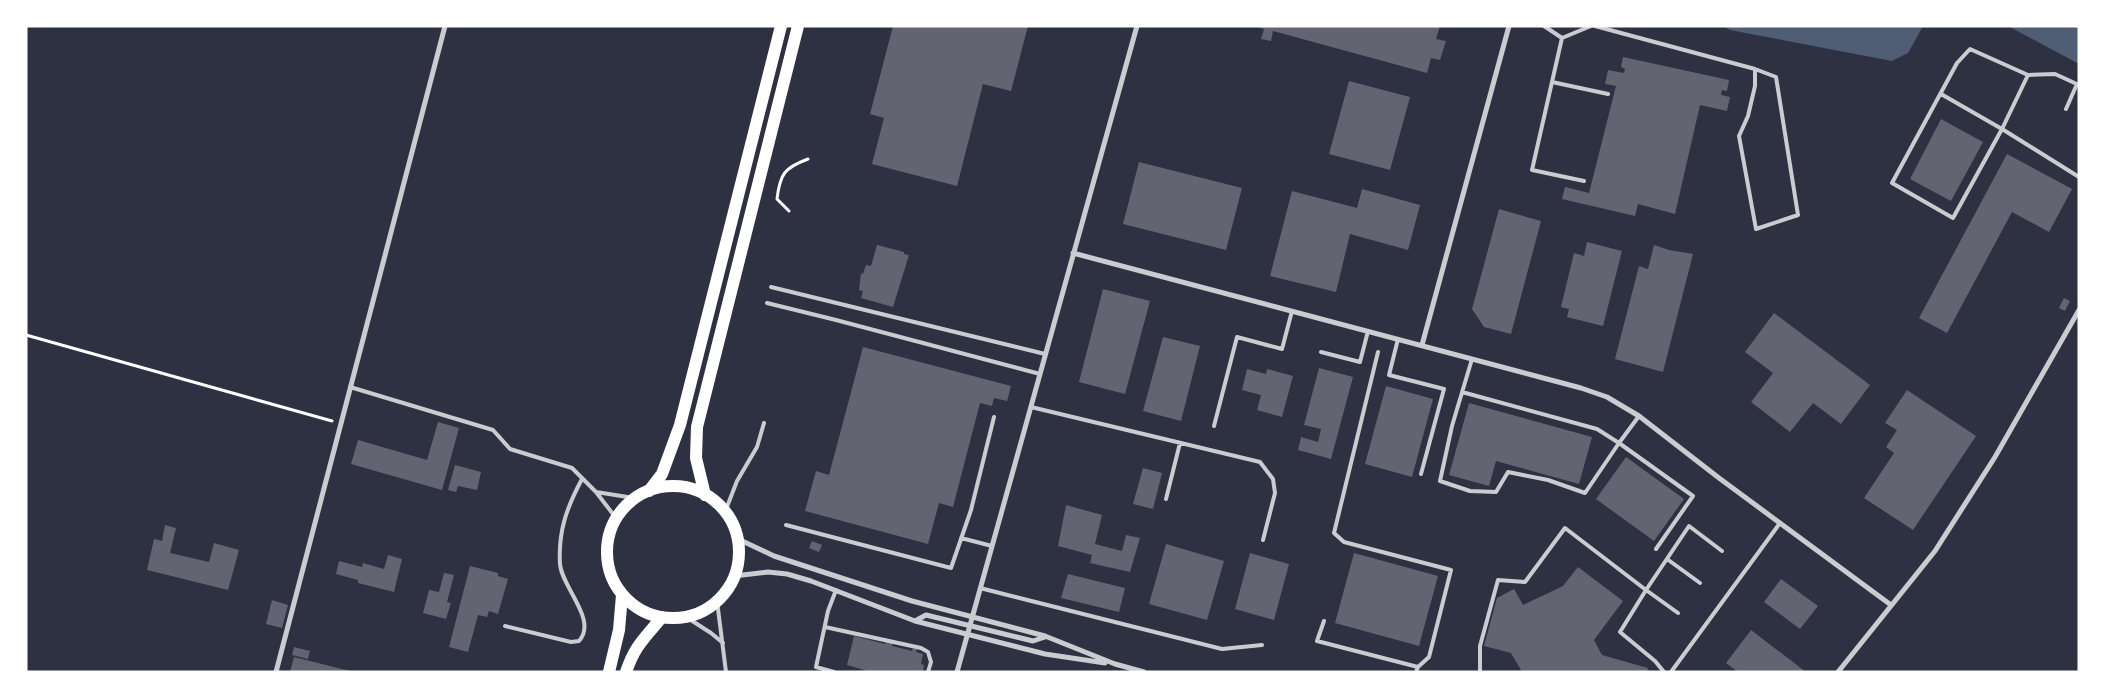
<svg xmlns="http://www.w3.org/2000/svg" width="2105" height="698" font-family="Ubuntu,sans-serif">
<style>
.water{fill:#4f5d75}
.building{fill:#626471}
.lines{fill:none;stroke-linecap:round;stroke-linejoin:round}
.path{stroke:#fff;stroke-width:3}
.service{stroke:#caccd0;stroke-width:4}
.minor{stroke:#caccd0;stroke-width:5}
.primary{stroke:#fff;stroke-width:12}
</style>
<rect width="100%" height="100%" fill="#2d3142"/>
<path class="water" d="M1723 26H1923L1908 53 1892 61 1730 30Z
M2008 26H2079V65V64Z"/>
<path class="building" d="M893 26H1028L1011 91 983 84 957 186 872 164 884 118 870 114Z
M1255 26H1440L1436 39 1446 41 1440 60 1431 58 1427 73 1273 31 1271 41 1261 39 1264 29Z
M1623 57 1729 80 1727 91 1722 90 1721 95 1730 97 1727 111 1700 105 1675 214 1638 204 1635 216 1562 199 1565 187 1589 193 1616 86 1605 84 1608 70 1624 73 1625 69 1621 67Z
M1349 81 1410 97 1390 170 1329 154Z
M1941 119 1983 142 1951 201 1910 179Z
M2007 154 2072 189 2049 232 2012 212 1947 333 1919 318Z
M1139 162 1242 188 1226 250 1123 224Z
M1362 189 1420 205 1408 250 1350 234 1336 292 1270 276 1292 191 1357 208Z
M1499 209 1541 221 1511 334 1484 327 1472 309Z
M1587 242 1622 251 1603 326 1567 317 1569 309 1561 307 1574 253 1584 256Z
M877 245 904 252V254L909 255 893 307 861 298 863 291 859 290 861 273 863 274 866 265 871 266Z
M1654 245 1669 250 1693 254 1663 372 1615 359 1639 266 1648 269Z
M1103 289 1150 301 1125 394 1079 382Z
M2064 298 2070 301 2065 311 2059 308Z
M1774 313 1870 385 1841 424 1813 403 1790 432 1751 402 1773 373 1745 352Z
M1163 337 1200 346 1181 421 1143 411Z
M863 347 1011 386 1007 401 994 398 992 406 980 403 953 507 939 503 928 544 805 511 816 471 829 475Z
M1319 368 1353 377 1331 459 1298 450 1301 437 1318 442 1321 429 1304 425Z
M1247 369 1266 374 1267 369 1293 376 1282 417 1257 410 1261 395 1242 390Z
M1386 386 1433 399 1412 477 1365 464Z
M1907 390 1976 436 1913 530 1864 498 1894 453 1886 447 1897 430 1885 423Z
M1469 403 1592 437 1579 484 1496 461 1489 486 1449 475Z
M438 422 459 428 442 490 351 464 358 440 427 460Z
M1626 457 1684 499 1654 541 1596 499Z
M455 465 481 472 477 490 458 486 456 492 448 490Z
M1143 468 1162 473 1153 509 1133 504Z
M1066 505 1102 515 1095 544 1122 551 1126 535 1140 538 1130 572 1090 563 1092 555 1058 546Z
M165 525 176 528 170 553 209 562 214 543 239 550 228 590 147 570 154 539 162 541Z
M812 541 822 545 819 552 809 548Z
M1166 544 1224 561 1207 620 1149 604Z
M1250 553 1289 564 1274 620 1235 609Z
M1354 553 1438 576 1419 646 1335 623Z
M388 555 402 559 394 592 358 583V580L336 574 339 561 362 567 363 563 384 569Z
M470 566 498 573V576L508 579 498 614 489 611 487 617 478 615 468 652 449 647Z
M1578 567 1623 601 1594 640 1602 655 1648 668 1647 672H1522L1511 653 1484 646 1497 598 1514 589 1523 605 1563 586Z
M444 573 454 575 447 602 451 603 446 619 423 613 429 590 439 592Z
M1068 574 1125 588 1119 612 1061 598Z
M1781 579 1818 606 1800 629 1764 602Z
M272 600 288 605 282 628 266 624Z
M1751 630 1806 672H1738L1726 663Z
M854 636 885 644 886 641 893 643 892 646 912 651 913 648 917 649 916 652 923 654 921 664 924 665 923 672H871L847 665Z
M294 647 310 651 308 659 292 655Z
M294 657 350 671V672H290Z"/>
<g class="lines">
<path class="path" d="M789 211 777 199C780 174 784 168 808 159
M26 335 332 421"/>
<path class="service" d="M1544 26 1562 38 1591 26
M1595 26 1755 69 1776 77 1798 215 1756 229 1739 136 1748 116 1755 86V69
M1562 38 1532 170 1584 181
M1552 82 1608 94
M2079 85 2055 74 2028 75 1970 49 1957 63 1892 183 1953 218 2002 129 2079 177
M1941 94 2002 129 2028 75
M2066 109 2077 84
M771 287 1045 354
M767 303 836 320 1040 374
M1398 339 1389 375 1444 389 1421 474
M1321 352 1360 362 1368 331
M1378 352 1334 533 1344 542 1451 570 1429 657 1418 667
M1472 359 1452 426 1440 481 1470 491 1496 492 1508 472 1548 480 1585 493 1619 443 1693 496 1656 549
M350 387 493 430 510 449 572 468 596 492 616 518
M1462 392 1597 429 1619 443 1639 416
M1031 407 1260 462 1273 479 1275 493 1263 540
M1214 426 1237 337 1282 349 1292 311
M596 492 634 498
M1166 499 1180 443
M725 512 737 481 757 447 764 423
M786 525 951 568 971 510 994 417
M961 538 992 546
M1667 559 1700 583
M980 588 1222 649 1262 645
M717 601 726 672
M1678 613 1646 590 1689 526 1722 551
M686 617 711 633 723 643
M1324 621 1317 641 1418 667 1416 672
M505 626 571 642 579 641C598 620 562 588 560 564 558 531 567 507 582 479
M825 627 921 648 928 652 931 662 928 672
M834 672 816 667 828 611 836 590
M1480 672V646L1498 580 1525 582 1565 528 1646 590 1620 632 1655 661 1664 672
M1671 672 1780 523"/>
<path class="minor" d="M1073 253 1581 388 1607 397 1639 416 1719 478 1891 605
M1422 345 1509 26
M738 539 774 556 912 601 1045 636 1115 664 1144 672
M734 576 768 572 787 574 811 581 915 621 1045 654 1105 663
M915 621 926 615 1033 641 1045 637
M276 672 445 26
M957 672 1137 26
M1838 672 1935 551 1995 457 2079 310"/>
<path class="primary" d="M607 552a66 66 0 1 1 132 0a66 66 0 1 1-132 0Z
M649 491 662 474 680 425 781 26
M705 495 696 458 697 427 798 26
M609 672 619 630 622 595
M626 672C635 645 645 638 662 617"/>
</g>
<rect width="2105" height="698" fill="none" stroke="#ffffff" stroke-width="55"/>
</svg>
